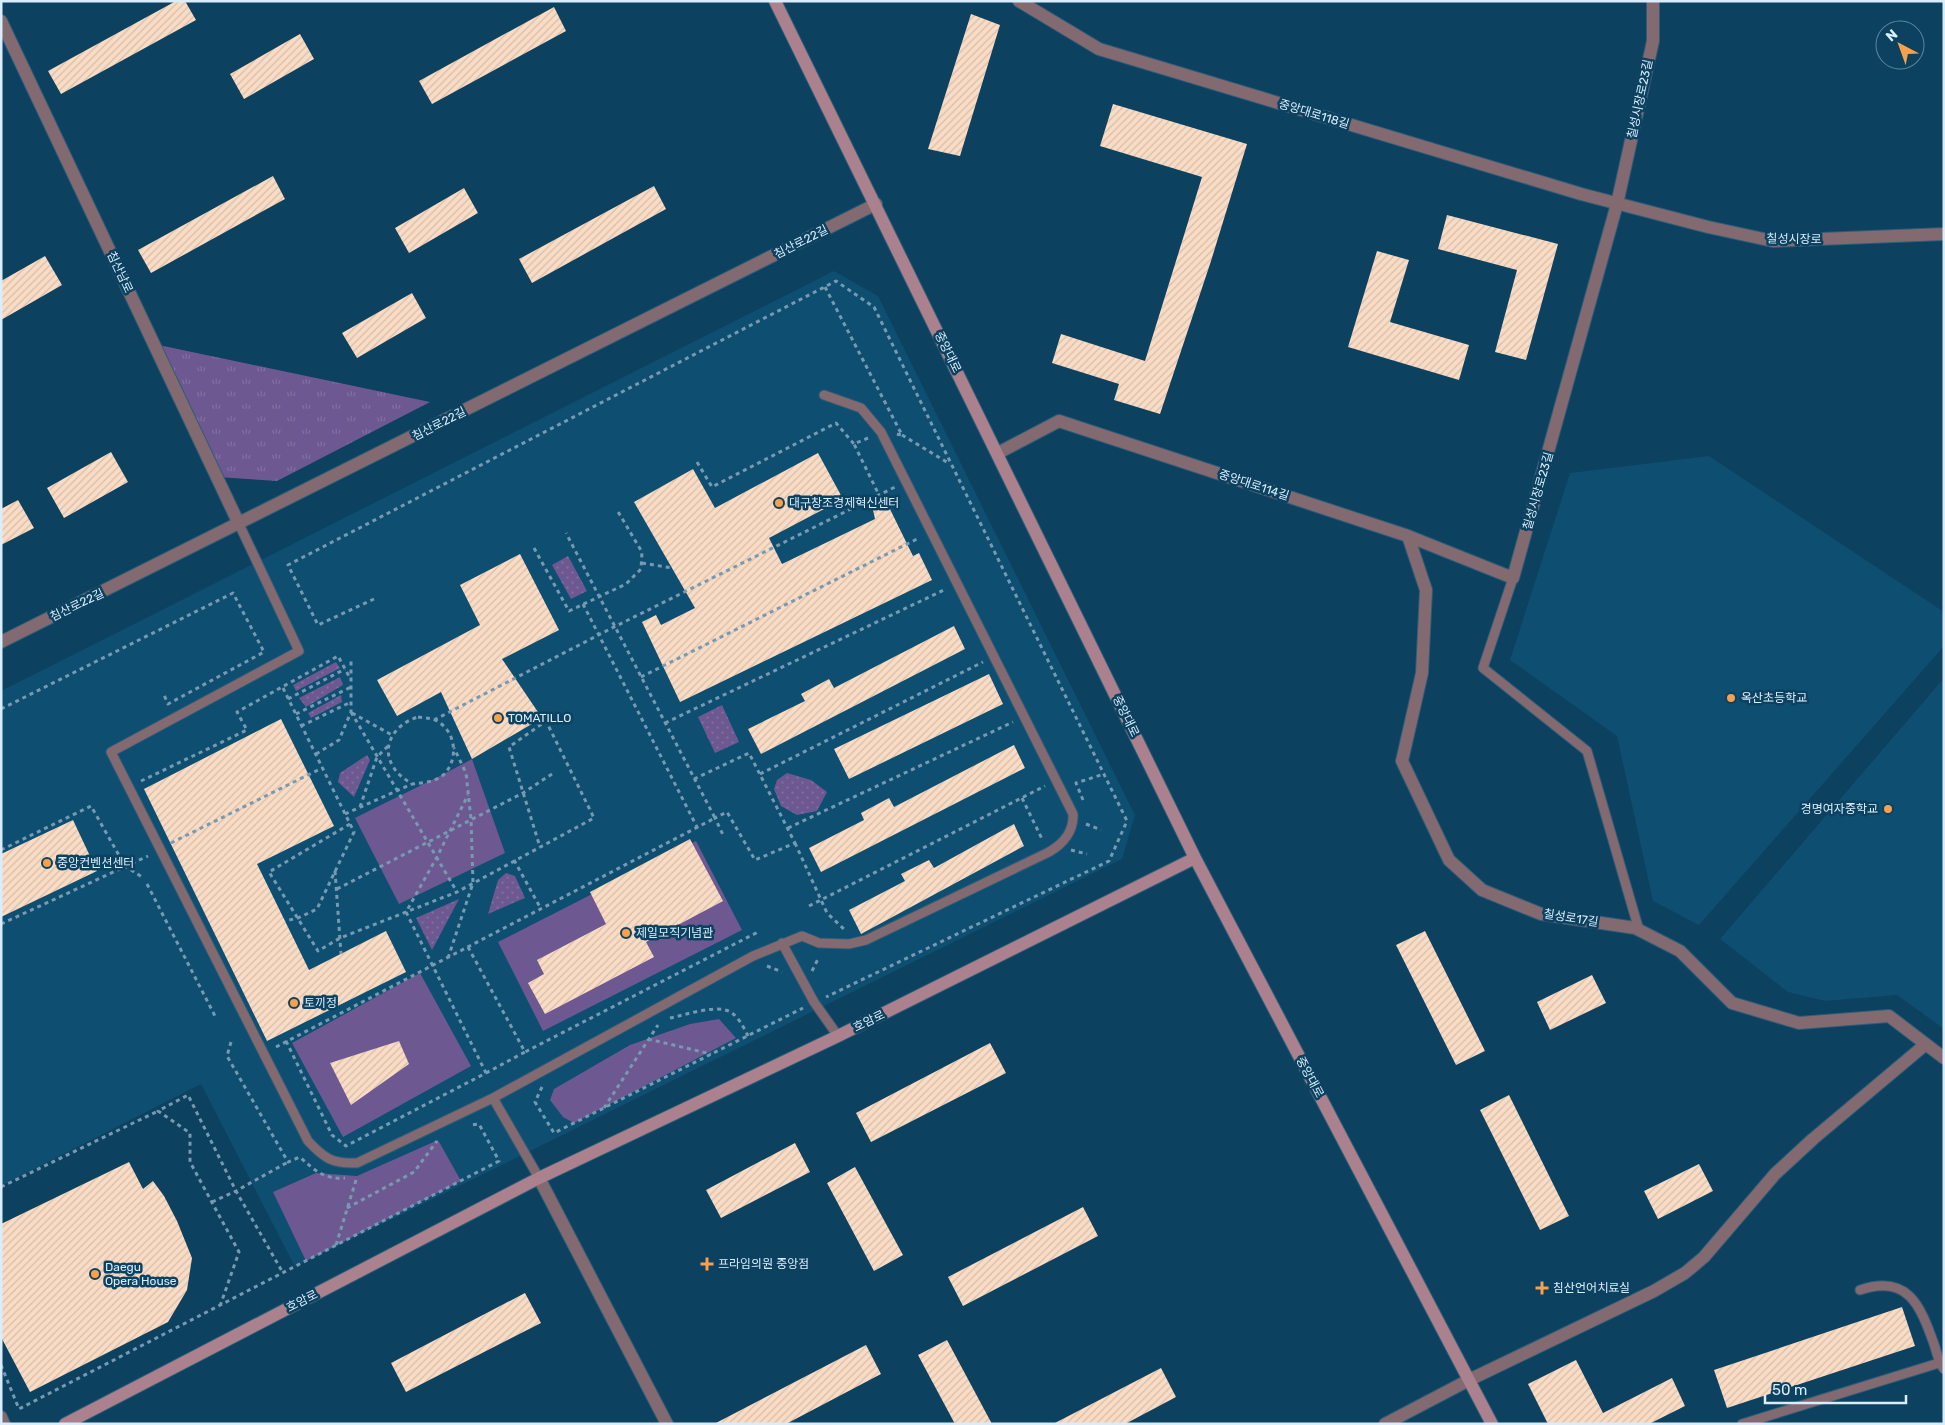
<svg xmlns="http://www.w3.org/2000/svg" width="1945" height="1425" font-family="Rubik,'Noto Sans KR',sans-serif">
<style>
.built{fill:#0d4e71}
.grass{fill:url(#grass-dots)}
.park{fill:url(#park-tufts)}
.garden{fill:#6e5891}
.building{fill:url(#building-hatch)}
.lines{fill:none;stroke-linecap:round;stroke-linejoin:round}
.service-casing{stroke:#2d5d79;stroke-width:11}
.minor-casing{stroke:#2d5d79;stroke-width:14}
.tertiary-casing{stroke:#2d5d79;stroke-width:14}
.secondary-casing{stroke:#2d5d79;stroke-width:14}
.path{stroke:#779ab2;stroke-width:3;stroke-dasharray:4 4;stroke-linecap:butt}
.service{stroke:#836970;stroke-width:9}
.minor{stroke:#836970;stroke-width:12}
.tertiary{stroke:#836970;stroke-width:12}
.secondary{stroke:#aa818c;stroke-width:12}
.poi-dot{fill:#f9a04c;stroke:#0c4160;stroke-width:2}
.labels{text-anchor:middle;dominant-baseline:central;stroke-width:5;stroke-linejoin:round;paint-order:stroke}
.street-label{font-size:12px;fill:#d9edfd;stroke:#0c4160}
.poi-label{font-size:12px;fill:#d9edfd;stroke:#0c4160;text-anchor:start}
</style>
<defs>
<pattern id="grass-dots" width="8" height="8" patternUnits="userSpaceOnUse" patternTransform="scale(1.25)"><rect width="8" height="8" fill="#6e5891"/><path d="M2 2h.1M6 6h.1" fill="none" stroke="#8270a1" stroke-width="1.8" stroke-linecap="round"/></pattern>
<pattern id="park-tufts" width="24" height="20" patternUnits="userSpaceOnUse" patternTransform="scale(1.25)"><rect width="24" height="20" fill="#6e5891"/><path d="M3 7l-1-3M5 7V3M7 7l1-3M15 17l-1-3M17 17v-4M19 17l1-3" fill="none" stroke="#8270a1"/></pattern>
<pattern id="building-hatch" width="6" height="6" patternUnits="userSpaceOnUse" patternTransform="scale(1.25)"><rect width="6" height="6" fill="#fadcc4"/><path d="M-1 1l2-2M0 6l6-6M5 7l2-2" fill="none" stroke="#d5beac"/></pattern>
</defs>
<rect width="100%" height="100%" fill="#0c4160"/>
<path class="built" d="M834 271 878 296 1135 815 1122 859 295 1267 201 1084 1 1186V691Z
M1709 456 1944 612V646L1699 925 1653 901 1617 736 1510 660 1570 473Z
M1944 678V1029L1897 995 1825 1001 1788 992 1720 939Z"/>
<path class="grass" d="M568 556 587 591 571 599 552 565Z
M336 662 340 668 296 691 293 685Z
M340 677 343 685 306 707 299 698Z
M341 695 342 702 311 718 308 713Z
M722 705 739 742 715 753 698 717Z
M367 755 370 760 354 797 338 782 340 773Z
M787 773 811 780 827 792 817 811 797 815 781 806 774 789 777 780Z
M506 873 515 876 525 898 488 914 498 880Z
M459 899 432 950 416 918Z"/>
<path class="park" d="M154 344 430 402 277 481 217 477Z"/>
<path class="garden" d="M472 759 505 853 399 904 355 818C394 798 434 780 472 759Z
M696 841 742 930 543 1031 498 942Z
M420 973 471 1066 343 1137 292 1043Z
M719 1019 736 1038 574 1123 563 1117 550 1100 554 1089 630 1045 690 1024Z
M438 1140 461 1181 306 1261 273 1192 316 1173 357 1176Z"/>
<path class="building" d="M176 1H185L196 20 61 94 48 71Z
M554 7 566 31 432 104 419 81Z
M971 14 1000 25 960 156 928 149Z
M300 34 314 59 244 99 230 74Z
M1113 104 1247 144 1211 261 1160 414 1114 400 1119 384 1052 363 1061 334 1145 361 1202 177 1100 146Z
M273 176 285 199 151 273 138 250Z
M654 186 666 209 532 283 519 259Z
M464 188 478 213 409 253 395 228Z
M1447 215 1558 244 1526 360 1495 352 1517 270 1438 249Z
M1377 251 1409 260 1390 322 1469 345 1459 380 1348 347Z
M45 256 62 285 1 320V281Z
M412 293 426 318 357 358 342 333Z
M111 452 128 482 64 518 47 488Z
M818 453 843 499 769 538 782 564 875 519 873 510 887 503 913 556 919 553 932 580 680 702 642 622 656 615 661 625 695 608 634 502 693 469 715 508Z
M18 500 34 528 1 545V509Z
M520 554 559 630 502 659 542 718 472 759 441 692 397 716 377 680 480 625 460 585Z
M954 626 965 649 761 754 748 729 805 701 801 694 829 679 834 688Z
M989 674 1003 704 849 779 834 749Z
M281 719 334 826 257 864 309 970 386 931 406 972 267 1041 144 789Z
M1014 745 1025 768 821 872 809 848 864 820 861 813 889 798 894 807Z
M73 820 97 871 1 917V854Z
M1014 824 1024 846 861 934 849 910 905 881 901 874 929 860 934 868Z
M690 839 723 901 646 942 654 957 545 1014 528 983 544 974 537 960 606 924 590 892Z
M1425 931 1485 1051 1456 1065 1396 945Z
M1592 975 1606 1003 1550 1030 1537 1002Z
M399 1041 409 1064 351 1105 330 1063Z
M990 1043 1006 1073 871 1142 856 1113Z
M1509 1095 1569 1216 1540 1230 1480 1110Z
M795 1143 810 1172 721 1218 706 1190Z
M129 1162 143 1189 153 1181 164 1196 177 1221 192 1258 187 1290 168 1322 30 1392 1 1337V1224Z
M1699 1164 1713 1191 1658 1219 1644 1191Z
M855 1167 903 1255 874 1271 827 1183Z
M1083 1207 1098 1236 963 1306 948 1277Z
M525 1293 541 1323 406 1392 391 1363Z
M1902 1307 1915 1346 1727 1408 1714 1370Z
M947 1340 992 1424H955L918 1355Z
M866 1345 881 1374 786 1424H714Z
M1576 1360 1603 1413 1672 1378 1685 1406 1649 1424H1548L1528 1384Z
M1161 1368 1176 1397 1125 1424H1053Z"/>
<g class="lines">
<defs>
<path id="service" d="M239 524 299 651 111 752 308 1141C324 1158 332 1164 357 1163L493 1098 539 1178
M1513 578 1483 668 1587 751 1639 930
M782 943 814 1002 838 1036
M493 1098 753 956 802 936 819 943 849 944 866 940 1049 852C1063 844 1074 831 1073 814L881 432 861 408 824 395
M1860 1290C1908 1274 1920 1305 1934 1344 1937 1353 1938 1361 1944 1369
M1742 1424 1939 1363"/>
<path id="minor" d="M1019 1 1099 49 1581 194 1708 227 1773 241 1944 234
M1 21 239 524
M998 453 1059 421 1408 536 1513 578 1617 204 1653 41V1
M1408 536 1426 590 1422 673 1402 761 1449 860 1482 890 1541 914 1635 928 1680 951 1732 1003 1799 1023 1889 1016 1944 1058
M539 1178 667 1424
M1385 1424 1469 1380 1654 1291 1685 1273 1704 1257 1775 1174 1813 1139 1926 1044"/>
<path id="tertiary" d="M1 642 876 204
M1 1417 4 1424"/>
<path id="secondary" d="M775 1 1195 858 1492 1424
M65 1424 539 1178 838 1036 1195 858"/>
</defs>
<use href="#service" class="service-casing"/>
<use href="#minor" class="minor-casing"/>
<use href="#tertiary" class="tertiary-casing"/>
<use href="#secondary" class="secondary-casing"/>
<path class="path" d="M825 287 902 435 896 434
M902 435 950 464
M868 438 854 444 879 495
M697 462 712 487 836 423 854 444
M534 548 569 611 626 584 641 569 642 552 617 510
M642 563 672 568
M374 599 318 625 288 565 836 281 874 307 1127 821 1109 861 826 997
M583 604 698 829
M641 677 919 538
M283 688 354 832 317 909 298 918 285 921
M288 699 345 669
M1 709 233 593 264 652 168 704 164 695
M351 712 457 892
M352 713 392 735
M296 714 351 687
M418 717C425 718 431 718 437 721 457 732 459 762 442 776 434 782 422 783 412 784 405 779 398 775 394 768 379 746 396 723 418 717Z
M434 720 614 627 895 487
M665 723 946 589
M301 726 351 702
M316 754 339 740 351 712V659
M760 774 983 662
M694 779 749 753 795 843 755 860 727 812 715 818 724 837
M141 781 247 730 237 712 338 656 351 680
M1022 798 1043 841
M1083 800 1076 783 1104 774
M360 807 377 757 388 746
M345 814 412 784
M350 824 269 872 318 951 340 938 457 892 594 818 546 721 509 747 540 847
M1086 824 1101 830
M788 828 1013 722
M171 843 322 768
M795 843 827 913 845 930
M1 850 91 806 125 866 142 877
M1071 850 1087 854
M514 860 541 909
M335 871 341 954
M147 884 215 1016
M337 889 523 793 555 772
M809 906 1045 786
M1 924 148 856
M468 947 525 1052 758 932
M448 958 473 883 471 819 466 773 454 748
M767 966 782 972
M812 971 819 957
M670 1018C685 1015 719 1003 732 1013 739 1018 744 1028 748 1036
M648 1039 711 1054
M286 1041 332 1135 346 1146 486 1073 406 912 437 857 468 795
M231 1042 227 1056 288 1162 300 1157C314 1170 325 1180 345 1178
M276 1047 715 818 566 533
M486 1073 525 1052
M542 1087 535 1102 554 1133 803 1008
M604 1108 658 1025
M1 1187 158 1111
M212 1202 236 1191 288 1162
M347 1208 414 1172 437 1141
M336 1245 357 1177
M220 1306 239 1252 190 1162V1133L158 1111 188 1095 236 1191 283 1273
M1 1365 19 1409 499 1161 479 1124 470 1125"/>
<use href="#service" class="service"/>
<use href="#minor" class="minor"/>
<use href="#tertiary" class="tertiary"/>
<use href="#secondary" class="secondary"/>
</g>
<g class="poi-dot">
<circle cx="779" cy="503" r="5"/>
<circle cx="1731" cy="698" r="5"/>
<circle cx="498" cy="718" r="5"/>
<circle cx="1888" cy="809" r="5"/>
<circle cx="47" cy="863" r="5"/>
<circle cx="626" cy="933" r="5"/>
<circle cx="294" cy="1003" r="5"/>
<path d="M704.5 1256.5h5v5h5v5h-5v5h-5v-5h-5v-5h5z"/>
<circle cx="95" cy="1274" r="5"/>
<path d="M1539.5 1280.5h5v5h5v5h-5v5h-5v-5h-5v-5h5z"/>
</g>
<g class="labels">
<g class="street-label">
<text transform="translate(1640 99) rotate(-78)">칠성시장로23길</text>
<text transform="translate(1314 114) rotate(17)">중앙대로118길</text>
<text transform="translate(1794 239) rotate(1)">칠성시장로</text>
<text transform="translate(801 242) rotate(-27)">침산로22길</text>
<text transform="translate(120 272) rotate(65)">침산남로</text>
<text transform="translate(948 352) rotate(64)">중앙대로</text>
<text transform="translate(439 424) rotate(-27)">침산로22길</text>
<text transform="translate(1254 485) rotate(18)">중앙대로114길</text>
<text transform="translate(1538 491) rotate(-74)">칠성시장로23길</text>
<text transform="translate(77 605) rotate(-26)">침산로22길</text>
<text transform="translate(1126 716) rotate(64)">중앙대로</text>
<text transform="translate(1571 918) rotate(9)">칠성로17길</text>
<text transform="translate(869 1021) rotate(-26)">호암로</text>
<text transform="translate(1310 1077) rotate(62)">중앙대로</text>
<text transform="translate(302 1301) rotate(-27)">호암로</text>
</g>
<g class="poi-label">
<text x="789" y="503">대구창조경제혁신센터</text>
<text x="1741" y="698">옥산초등학교</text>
<text x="508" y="718">TOMATILLO</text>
<text x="1878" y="809" text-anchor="end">경명여자중학교</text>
<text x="57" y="863">중앙컨벤션센터</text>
<text x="636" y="933">제일모직기념관</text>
<text x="304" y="1003">토끼정</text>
<text x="718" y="1264">프라임의원 중앙점</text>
<text x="105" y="1267">Daegu<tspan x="105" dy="14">Opera House</tspan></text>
<text x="1553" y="1288">침산언어치료실</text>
</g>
</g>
<rect width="1945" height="1425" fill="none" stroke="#d9edfd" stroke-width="5"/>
<g transform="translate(1900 45) rotate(319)"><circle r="24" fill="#0c4160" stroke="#5e869f"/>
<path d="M0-4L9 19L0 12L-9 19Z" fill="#f9a04c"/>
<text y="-8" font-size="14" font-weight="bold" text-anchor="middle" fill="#d9edfd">N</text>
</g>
<path d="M1765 1395v8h141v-8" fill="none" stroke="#d9edfd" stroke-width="2.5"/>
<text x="1772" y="1395" font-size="15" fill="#d9edfd" stroke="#0c4160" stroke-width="4" paint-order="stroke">50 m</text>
</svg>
